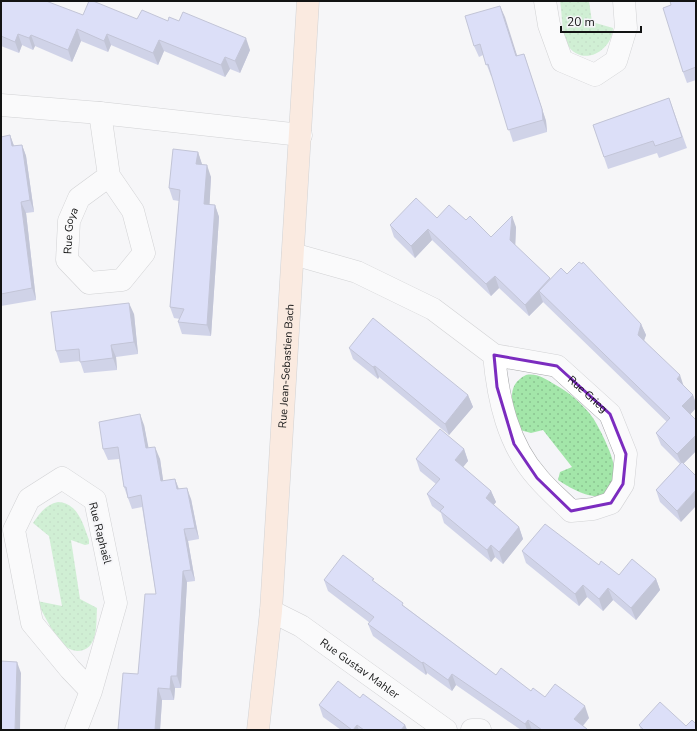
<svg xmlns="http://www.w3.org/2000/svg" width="697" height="731" font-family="'Nunito Sans',sans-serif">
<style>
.grass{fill:url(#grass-dots)}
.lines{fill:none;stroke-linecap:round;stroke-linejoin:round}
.street-casing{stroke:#a7a8aa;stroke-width:23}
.secondary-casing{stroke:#a7a8aa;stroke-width:23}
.street{stroke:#fff;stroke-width:22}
.secondary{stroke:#fedcc4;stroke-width:22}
.wall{fill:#a3a9d6}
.shaded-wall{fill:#8489ae}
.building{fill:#bdc4f9;stroke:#8489ae}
.marked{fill:none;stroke:#7b2cbf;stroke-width:3;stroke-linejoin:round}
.labels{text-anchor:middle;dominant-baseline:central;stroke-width:4;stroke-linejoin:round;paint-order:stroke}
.street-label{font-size:11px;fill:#121313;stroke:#f5f5f8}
</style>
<defs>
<pattern id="grass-dots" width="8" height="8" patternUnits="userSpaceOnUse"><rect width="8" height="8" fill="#a3e6a9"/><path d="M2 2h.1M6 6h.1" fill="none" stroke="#8bc491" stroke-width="1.8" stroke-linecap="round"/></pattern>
</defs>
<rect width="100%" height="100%" fill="#f5f5f8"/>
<path class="grass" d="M560 1H589L592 22 613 28C612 52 581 68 567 44 562 35 562 12 560 1Z
M526 375C537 373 545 379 554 384 569 392 583 404 593 418 600 429 619 465 614 478 613 480 611 483 610 486 608 488 607 492 605 493 594 503 567 486 558 480L560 472 572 467 543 430 531 433 520 430C515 410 502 387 526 375Z
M58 502C78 503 83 524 89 540V544L85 545 71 540 80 599 97 608C96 623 99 651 77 651 70 650 65 647 61 642 51 630 44 615 37 601L62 606 49 536 33 523C40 513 45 505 58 502Z"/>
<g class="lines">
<defs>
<g id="street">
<path d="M545 1 549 25 562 61 595 75 616 61 626 28 624 1"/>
<path d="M1 105 100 113 301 135"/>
<path id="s1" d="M100 113 109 176 133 211 144 253 122 280 89 283 67 260 69 221 79 198 109 176"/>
<path id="s2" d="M293 254 357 272 433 309 494 355 557 366 610 414 626 454 623 484 611 503 593 509 571 511C560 500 548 490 538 478 508 445 498 399 494 355"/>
<path id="s3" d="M271 611 301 626 446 730"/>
<path d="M76 730 91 691 116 603 95 500 62 478 29 499 14 530 32 623 70 669 91 691"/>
<path d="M472 730H480"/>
</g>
<g id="secondary">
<path id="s4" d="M258 730 271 611 308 1"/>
</g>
</defs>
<use href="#street" class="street-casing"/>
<use href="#secondary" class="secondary-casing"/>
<use href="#street" class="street"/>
<use href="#secondary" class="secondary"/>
</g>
<path class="wall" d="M1 1 83 15 168 21 250 50 240 73 230 69 225 77 164 51 158 65 111 45 108 52 81 41 72 62 35 46 33 50 22 45 19 53 1 46Z
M696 1V80L687 83 683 72 671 5Z
M500 6 517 56 524 54 546 121 547 132 513 142 492 76H491L483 55 479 57 474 46Z
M669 98 687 148 659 158 657 153 608 169 593 125Z
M10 135 14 146 22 145 26 156 34 212 26 213 36 300 1 306V137Z
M198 152 202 165 211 177 209 205H215L219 217 211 336 182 334 178 322 180 319 174 318 170 307 179 201 173 200 169 188Z
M437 218 466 220 491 237 516 227 515 245 551 279 567 274 641 324 646 335 644 340 684 387 693 395 696 404V408L690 414 696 451 683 464 681 522 660 502 656 490 680 464 661 445 656 433 667 422 543 302 529 316 499 288 491 296 432 240 415 258 394 237 390 225Z
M134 314 138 354 116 357 117 370 84 373 80 361 60 363 56 351Z
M349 348 468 395 473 407 449 435 379 377 378 379 353 359Z
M144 425 148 448 160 459 163 481 175 479 179 489 191 499 199 539 188 541 195 581 187 582 181 688H175L174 700H162L160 730H118L138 674 156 594 142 507 132 509 124 487 119 459 108 460 103 449Z
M464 449 468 461 463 467 491 491 496 502 493 505 519 527 523 539 503 564 495 557 491 562 444 523 441 513 432 506 427 494 436 484 420 471 416 459Z
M522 551 599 565 619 575 656 579 660 590 636 620 613 600 603 611 587 597 579 606 526 563Z
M324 580 375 583 404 606 496 675 589 718 583 726 587 729V730H521L456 685 452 691 427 673 426 675 373 636 368 624 370 623 328 591Z
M360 698 405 725 407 730H341L323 717 319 705Z
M639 725 686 726 696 730H641Z"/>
<path class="shaded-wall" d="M500 6 505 17 521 68 516 56Z
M77 29 81 41 72 62 68 50Z
M18 34 22 45 19 53 15 42Z
M107 34 111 45 108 52 104 41Z
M31 35 35 46 33 50 29 38Z
M246 38 250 50 240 73 235 61Z
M159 40 164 51 158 65 153 53Z
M524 54 546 121 547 132 543 120Z
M225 57 230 69 225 77 221 65Z
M10 135 14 146H12Z
M22 145 26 156 34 212 30 200Z
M198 152 202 164 201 176 196 164Z
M207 165 211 177 209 216 204 204Z
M21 202 26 213 36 300 32 288Z
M215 205 219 217 211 336 207 325Z
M512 216 516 227 515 252 510 240Z
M428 229 432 240 415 258 411 246Z
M495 276 499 288 491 296 486 284Z
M550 278 539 291 543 302 529 316 525 305Z
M129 303 134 314 138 354 134 342Z
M641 324 646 335 642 346 638 335Z
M111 345 116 357 117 370 113 358Z
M375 366 379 377 378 379 373 367Z
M680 375 684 387 677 379Z
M468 395 473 407 449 435 445 424Z
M693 395 696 404V408L687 418 682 406Z
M140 414 144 425 151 460 146 448Z
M696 435V451L682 465 677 454Z
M155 447 160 459 165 493 161 481Z
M464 449 468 461 459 472 455 460Z
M175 479 179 490 177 489Z
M187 488 191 499 199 539 195 528Z
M696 490V506L681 522 677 511Z
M491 491 496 502 490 510 486 498Z
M519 527 523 539 503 564 499 552Z
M184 529 188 541 195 581 191 570Z
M491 545 495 557 491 562 487 550Z
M183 571 187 582 181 688 177 676Z
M656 579 660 590 636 620 631 608Z
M583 585 587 597 579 606 575 594Z
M608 588 613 600 603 611 599 599Z
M17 662 21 673 20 730H15Z
M423 662 427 673 426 675 422 663Z
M452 674 456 685 452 691 448 680Z
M171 676 175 688 174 700 170 689Z
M158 688 162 700 160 730H155Z
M585 706 589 718 579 730 574 719Z
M528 720 532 730H527L525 724Z
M357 725 359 730H353Z
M405 725 407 730H401Z"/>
<path class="building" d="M1 1H46L83 15 89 1H93L137 19 142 10 168 21 169 17 179 21 183 12 246 38 235 61 225 57 221 65 159 40 153 53 107 34 104 41 77 29 68 50 31 35 29 38 18 34 15 42 1 36Z
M670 1H696V67L683 72 663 8 671 5Z
M500 6 516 56 524 54 542 109 543 120 508 130 488 64 486 65 480 44 474 46 465 16Z
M669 98 682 137 655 146 653 141 604 157 593 125Z
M10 135 12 146 22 145 30 200 21 202 32 288 1 294V137Z
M173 149 198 152 196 164 207 165 204 204 215 205 207 325 178 322 184 309 170 307 180 190 169 188Z
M416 198 437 218 449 205 466 220 470 216 491 237 512 216 510 240 550 278 525 305 495 276 486 284 428 229 411 246 390 225Z
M579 262 582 264 583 262 641 324 638 335 680 375 677 379 693 395 682 406 696 420V435L677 454 656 433 670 418 539 291 561 268 567 274Z
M129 303 134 342 111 345 113 358 80 362 79 349 56 351 51 312Z
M373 318 468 395 445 424 375 366 373 367 349 348Z
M140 414 146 448 155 447 161 481 175 479 177 489 187 488 195 528 184 529 191 570 183 571 177 676H171L170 689 158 688 155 730H118L123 673 138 674 145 594H156L141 495 128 498 126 487H124L118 447 103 449 99 422Z
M440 429 464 449 455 460 491 491 486 498 519 527 499 552 491 545 487 550 440 511 444 507 427 494 440 479 416 459Z
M682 462 696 476V490L677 511 656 490Z
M545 524 599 565 601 561 619 575 632 559 656 579 631 608 608 588 599 599 583 585 575 594 522 551Z
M343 555 374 579 372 580 403 603 402 605 496 675 501 668 531 691 533 688 545 697 555 684 585 706 574 719 587 729 586 730H542L528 720 525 724 452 674 448 680 423 662 422 663 368 624 374 617 324 580Z
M1 661 17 662 15 730H1Z
M338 681 360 698 363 694 405 725 401 730H364L357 725 353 730H352L319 705Z
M660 702 686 726 692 720 696 724V730H644L639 725Z"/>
<path d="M0 0H697V731H0ZM494 355 557 366 610 414 626 454 623 484 611 503 571 511 537 478 514 444 497 387Z" fill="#f5f5f8" fill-opacity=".55" fill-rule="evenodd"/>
<path class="marked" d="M494 355 557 366 610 414 626 454 623 484 611 503 571 511 537 478 514 444 497 387Z"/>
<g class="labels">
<g class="street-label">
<text stroke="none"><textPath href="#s1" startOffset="279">Rue Goya</textPath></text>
<text stroke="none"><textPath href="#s4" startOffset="365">Rue Jean-Sebastien Bach</textPath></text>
<text stroke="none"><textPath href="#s2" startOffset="333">Rue Grieg</textPath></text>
<text transform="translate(100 533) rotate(76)">Rue Raphaël</text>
<text stroke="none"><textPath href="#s3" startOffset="106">Rue Gustav Mahler</textPath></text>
</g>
</g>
<rect width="697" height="731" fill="none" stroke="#121313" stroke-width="4"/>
<path d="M561 26v6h80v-6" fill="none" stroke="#121313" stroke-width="2"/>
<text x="567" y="26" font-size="12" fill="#121313" stroke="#f5f5f8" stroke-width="3" paint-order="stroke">20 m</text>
</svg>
